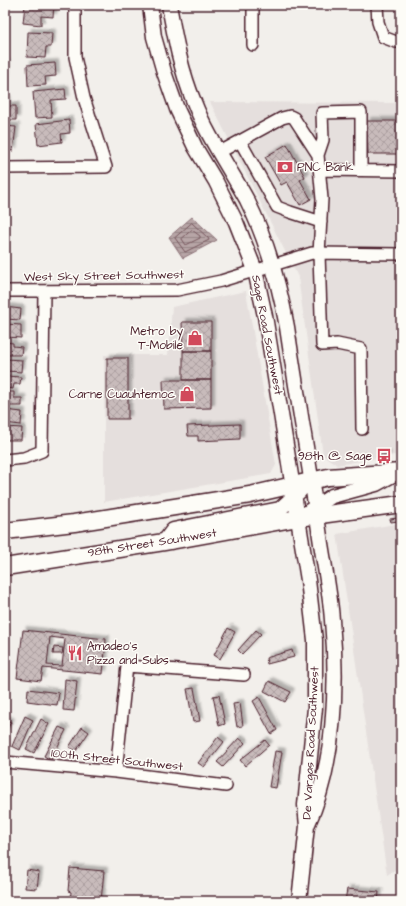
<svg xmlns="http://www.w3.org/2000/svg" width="406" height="906" font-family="'Architects Daughter',sans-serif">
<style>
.built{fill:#e5dfdd}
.water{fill:url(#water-rules);stroke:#8b6f75}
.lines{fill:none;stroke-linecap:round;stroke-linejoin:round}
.shore{stroke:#76555c;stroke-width:1}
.building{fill:url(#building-cross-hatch);stroke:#4a1f2b;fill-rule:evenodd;filter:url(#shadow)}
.minor-casing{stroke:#4a1f2b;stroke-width:14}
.tertiary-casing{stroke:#4a1f2b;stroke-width:17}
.secondary-casing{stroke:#4a1f2b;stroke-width:19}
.minor{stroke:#fdfcf7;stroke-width:11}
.tertiary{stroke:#fdfcf7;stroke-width:14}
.secondary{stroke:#fdfcf7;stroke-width:16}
.labels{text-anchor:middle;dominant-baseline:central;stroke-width:3;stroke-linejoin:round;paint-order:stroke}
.poi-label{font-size:12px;fill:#4a1f2b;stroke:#fdfcf7;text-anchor:end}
.street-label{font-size:12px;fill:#4a1f2b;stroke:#fdfcf7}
</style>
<defs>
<pattern id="water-rules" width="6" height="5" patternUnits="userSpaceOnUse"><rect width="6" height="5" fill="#b7a5a6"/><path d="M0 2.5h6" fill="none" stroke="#978687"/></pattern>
<pattern id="building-cross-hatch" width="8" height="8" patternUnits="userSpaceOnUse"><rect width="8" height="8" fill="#c8bbbb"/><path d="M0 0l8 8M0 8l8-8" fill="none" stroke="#ada0a1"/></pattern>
<filter id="shadow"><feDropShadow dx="3.5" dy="-3.5" stdDeviation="1" flood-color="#0004"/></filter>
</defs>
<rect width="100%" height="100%" fill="#f2efeb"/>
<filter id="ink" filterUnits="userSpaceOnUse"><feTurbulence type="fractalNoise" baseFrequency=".025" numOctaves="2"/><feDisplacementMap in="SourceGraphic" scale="8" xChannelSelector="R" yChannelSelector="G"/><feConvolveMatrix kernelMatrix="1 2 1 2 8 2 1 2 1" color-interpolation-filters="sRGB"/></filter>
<g filter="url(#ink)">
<path class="built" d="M210 102 401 103V454L337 465 323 455 298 277Z
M246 291 276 465 271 474 104 502V355H168L172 307Z
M401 523V866L387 875 337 534Z"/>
<path class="water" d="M192 217 217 240 183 258 169 237Z"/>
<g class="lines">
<path class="shore" d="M192 223 208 238 209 240 185 252 175 238Z
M192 230 200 236V238L186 245 182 239Z"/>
</g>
<path class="building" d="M25 5H54L53 17 41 16V25L23 23Z
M400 5H401V19H398Z
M28 32 52 33 51 47H46L45 58 27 57Z
M5 63H6V78H5Z
M55 63 56 76 45 77 46 85 28 86 27 65Z
M65 89 66 99 51 100 52 117 35 118 33 92Z
M5 99H7V106H16V120H5Z
M69 120 70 133 61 134 62 142 38 145 36 124Z
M367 121H401V154H368Z
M5 126 16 127 13 151 5 150Z
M287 144 305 177 300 180 311 199 300 205 287 182 281 185 265 157Z
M5 307 21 309 20 320 5 319Z
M182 322H211V351H183Z
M5 324 21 325V338L5 337Z
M5 342 13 343V346L22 347 21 355H5Z
M183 351H211V380H183Z
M107 358H128V419H107Z
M5 359 22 360 21 372 5 371Z
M5 376 21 377 20 384H14L13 389 5 388Z
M163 380H211V408L164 409Z
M5 392H14V398H22V406H5Z
M5 410 22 412 21 425 5 423Z
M240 424V439L198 441V436H188L187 426Z
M5 427 22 428 21 440H5Z
M380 455H387V457L381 458Z
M398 518V521L391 522 390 519Z
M228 628 235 632 220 659 214 655Z
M23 630 106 639 103 674 43 668 41 681 17 678ZM50 637 65 639 62 666 47 665Z
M256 630 261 634 242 654 238 650Z
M54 647 63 648 62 654H53Z
M292 650 294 657 267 664 266 658Z
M65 679 77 681 74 711 63 710Z
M269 681 291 692 285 702 264 691Z
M194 688 200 721 193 722 187 689Z
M28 689 59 693 57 705 27 701Z
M219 695 225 724 219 726 213 696Z
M259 697 277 730 271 734 253 701Z
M240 703 243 726 237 727 233 704Z
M25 716 33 720 20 750 12 746Z
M5 719 11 722 5 733Z
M41 719 49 724 34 753 26 749Z
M59 727 66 730 51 760 44 756Z
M82 727 89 732 76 751 69 747Z
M218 737 224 742 204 767 198 763Z
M239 738 245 743 223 767 217 762Z
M265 740 269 745 245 766 240 760Z
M275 751 282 752 276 788 269 787Z
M70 868 104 871 101 901H70L71 892 68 891Z
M27 870 39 872 37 889 25 888Z
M347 889 379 892 378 901H345Z"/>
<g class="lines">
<defs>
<path id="minor" d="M253 5V45
M377 5 378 22 383 37 396 42H401
M240 141 277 207 290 212 321 222
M220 152 282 118 290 116 294 118 318 155
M5 168 106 167 84 98 75 57V5
M320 170 401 171
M361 170V112L322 113 323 140 318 155 322 199 319 254 322 345 337 344 361 349 362 429
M5 291 177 290 221 281 312 253 401 254
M5 460 24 458 42 451 44 291
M5 762 116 772 226 786
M116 772 127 666 244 675"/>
<path id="tertiary" d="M150 5 154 37 164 72 177 109 195 147 216 182 236 222 255 270 265 316 308 580 315 640V708L305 805 307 826 299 901
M169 5C175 38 181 71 194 102 207 136 229 167 247 200 267 240 279 283 287 327 297 395 309 462 319 530 323 560 330 590 332 620 338 685 335 767 307 826
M309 511 332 496 376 484 396 473
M164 542 173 530 280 509 300 491"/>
<path id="secondary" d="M5 531 74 523 250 495 328 477 401 472
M5 567 164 542 298 518 401 504"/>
</defs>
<use href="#minor" class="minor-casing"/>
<use href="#tertiary" class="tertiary-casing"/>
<use href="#secondary" class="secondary-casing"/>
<use href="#minor" class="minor"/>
<use href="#tertiary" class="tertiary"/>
<use href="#secondary" class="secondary"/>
</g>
</g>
<defs>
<symbol id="bank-bare" viewBox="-9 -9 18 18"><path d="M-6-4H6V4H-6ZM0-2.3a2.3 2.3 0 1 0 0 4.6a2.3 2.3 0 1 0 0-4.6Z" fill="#d1495b" stroke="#fdfcf7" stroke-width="2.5" paint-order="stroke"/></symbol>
<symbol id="shop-bare" viewBox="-9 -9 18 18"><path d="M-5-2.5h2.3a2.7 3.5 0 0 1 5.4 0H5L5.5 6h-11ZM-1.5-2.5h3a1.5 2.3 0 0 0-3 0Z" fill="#d1495b" stroke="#fdfcf7" stroke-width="2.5" paint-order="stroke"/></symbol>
<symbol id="bus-bare" viewBox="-9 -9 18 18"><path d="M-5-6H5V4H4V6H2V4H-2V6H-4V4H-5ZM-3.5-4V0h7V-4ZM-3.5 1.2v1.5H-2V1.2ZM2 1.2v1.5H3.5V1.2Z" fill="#d1495b" stroke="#fdfcf7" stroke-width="2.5" paint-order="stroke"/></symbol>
<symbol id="restaurant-bare" viewBox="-9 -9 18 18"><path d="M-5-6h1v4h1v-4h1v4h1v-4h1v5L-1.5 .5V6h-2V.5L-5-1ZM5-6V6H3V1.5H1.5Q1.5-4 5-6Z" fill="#d1495b" stroke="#fdfcf7" stroke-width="2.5" paint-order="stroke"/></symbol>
</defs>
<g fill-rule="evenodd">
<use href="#bank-bare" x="274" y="156" width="22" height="22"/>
<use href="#shop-bare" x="184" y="327" width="22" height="22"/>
<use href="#shop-bare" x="176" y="383" width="22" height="22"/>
<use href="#bus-bare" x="373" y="445" width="22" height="22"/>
<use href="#restaurant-bare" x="64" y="642" width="22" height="22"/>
</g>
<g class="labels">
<g class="poi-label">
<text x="297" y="167" text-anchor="start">PNC Bank</text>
<text x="183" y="331">Metro by<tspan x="183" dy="14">T-Mobile</tspan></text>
<text x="175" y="394">Carne Cuauhtemoc</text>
<text x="372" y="456">98th @ Sage</text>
<text x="87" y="646" text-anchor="start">Amadeo's<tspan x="87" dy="14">Pizza and Subs</tspan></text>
</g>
<g class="street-label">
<text transform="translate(104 276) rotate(-1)">West Sky Street Southwest</text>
<text transform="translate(267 335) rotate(79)">Sage Road Southwest</text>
<text transform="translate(152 543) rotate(-9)">98th Street Southwest</text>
<text transform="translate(311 743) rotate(-87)">De Vargas Road Southwest</text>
<text transform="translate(117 760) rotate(6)">100th Street Southwest</text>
</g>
</g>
<rect width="406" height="906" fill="none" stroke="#fdfcf7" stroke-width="20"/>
<rect x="10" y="10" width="386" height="886" fill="none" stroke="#4a1f2b" stroke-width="1.5" filter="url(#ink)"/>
</svg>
